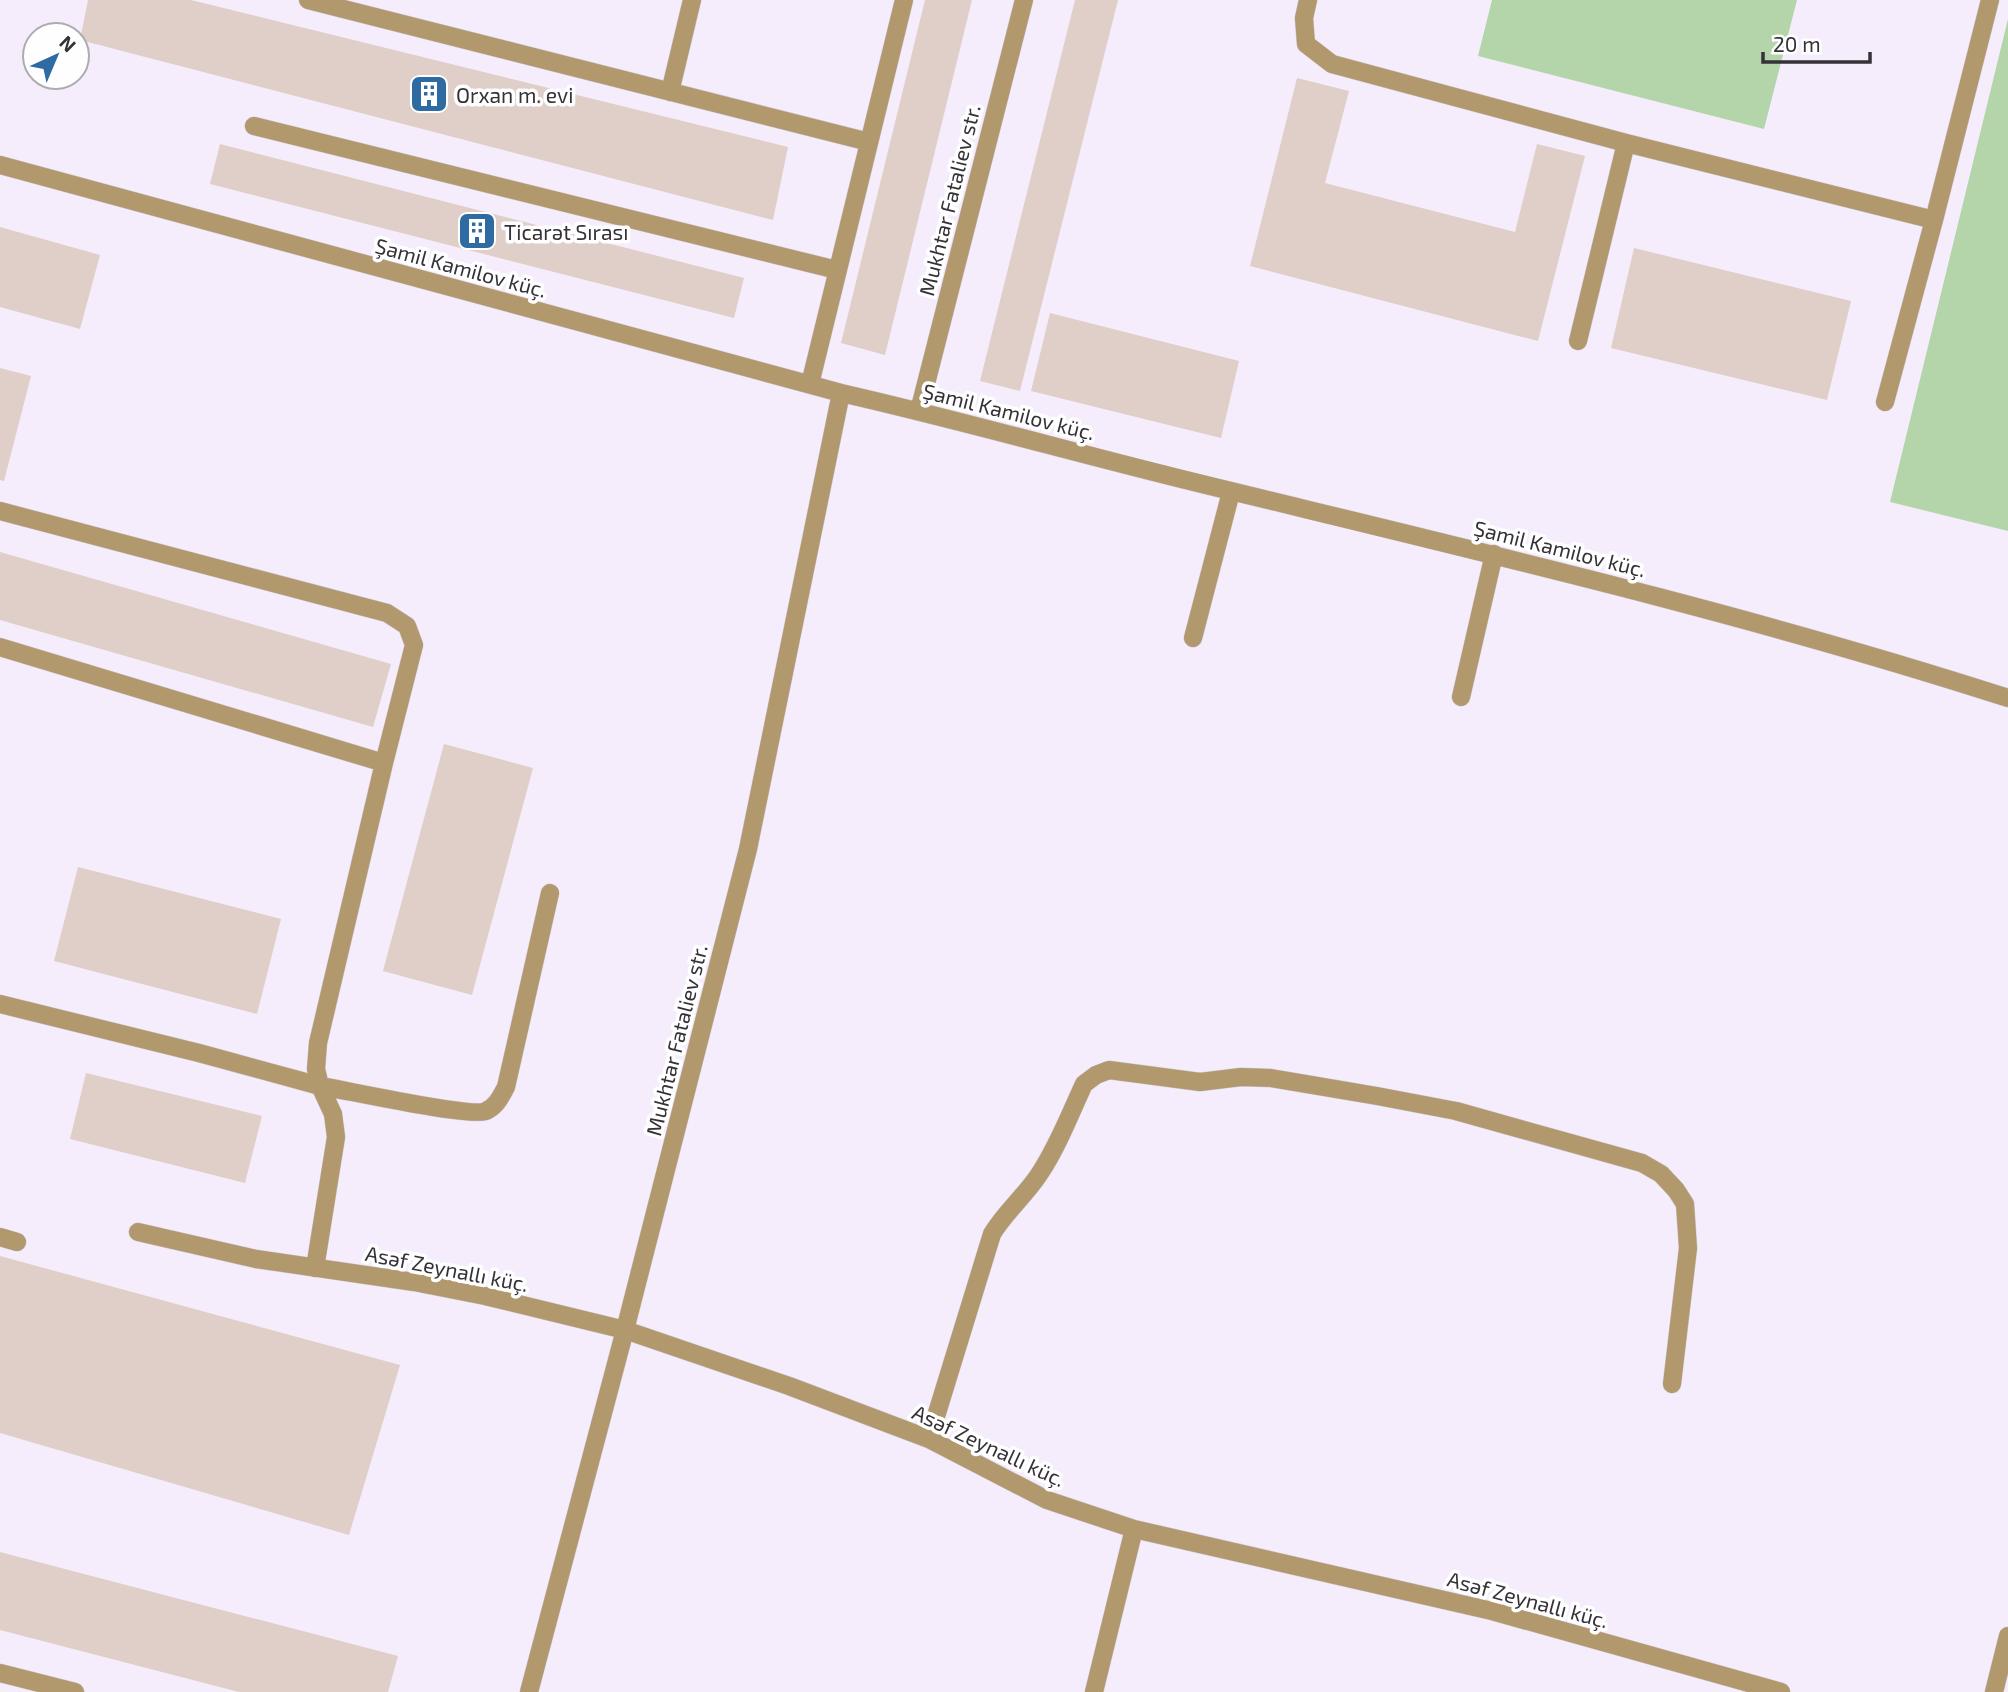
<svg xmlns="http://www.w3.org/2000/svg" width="2008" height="1692" font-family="'Exo 2',sans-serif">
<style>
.green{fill:#b4d5aa}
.building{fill:#e0cfc8}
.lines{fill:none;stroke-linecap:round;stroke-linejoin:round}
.service-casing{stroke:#d2cbd9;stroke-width:19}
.minor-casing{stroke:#d2cbd9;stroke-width:19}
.service{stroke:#b2986d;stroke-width:18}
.minor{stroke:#b2986d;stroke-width:18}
.labels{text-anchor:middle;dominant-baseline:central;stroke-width:7;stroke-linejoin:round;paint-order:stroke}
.poi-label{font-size:21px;fill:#343137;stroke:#fefefe;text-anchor:start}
.street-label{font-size:21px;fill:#343137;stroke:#fefefe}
</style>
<rect width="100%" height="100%" fill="#f5edfc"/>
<path class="green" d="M1492 0H1797L1764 129 1478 56Z
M2008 19V531L1890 502Z"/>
<path class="building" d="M88 0H191L788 147 773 220 80 40Z
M925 0H972L885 355 841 343Z
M1075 0H1118L1020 391 980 381Z
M1297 78 1349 91 1325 183 1515 232 1537 144 1585 156 1538 341 1250 266Z
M220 144 744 278 734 318 210 184Z
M0 227 100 255 80 329 0 307Z
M1634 248 1851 301 1827 400 1611 348Z
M1050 313 1239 361 1221 438 1031 391Z
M0 368 31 376 4 481 0 480Z
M0 552 391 664 373 727 0 620Z
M444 744 533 768 472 995 383 971Z
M78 867 281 919 257 1014 54 961Z
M86 1073 262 1116 245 1183 70 1139Z
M0 1256 400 1365 349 1535 0 1433Z
M0 1552 398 1656 388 1692H239L0 1630Z"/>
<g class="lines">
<defs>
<path id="service" d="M308 0 869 142
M1308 0 1304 18 1306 44 1332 64 1626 143 1934 220
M670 92 692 0
M254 126 837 270
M1578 341 1626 143
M810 384 904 0
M1885 402 1934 220 1990 0
M0 511 387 613 407 626 414 645 384 763 318 1043 316 1069 320 1086C345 1090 472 1118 486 1111 497 1106 501 1096 506 1087L550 893
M0 647 384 763
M0 1237 17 1242
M0 1673 75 1692"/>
<path id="minor" d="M0 165 841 393C973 423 1103 461 1235 492 1494 555 1754 616 2008 698
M919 411 1024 0
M1193 638 1231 492
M1461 697 1494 554
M0 1004 199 1053 320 1086 333 1114 336 1137 315 1268
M138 1232 256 1259 414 1282 485 1296 625 1330 789 1386 929 1439 1047 1500 1134 1529 1492 1611 1781 1692
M929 1439 992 1234C1006 1211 1026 1195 1040 1173 1058 1146 1070 1114 1084 1084L1096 1075 1109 1070 1200 1082 1241 1077 1271 1078 1377 1096 1456 1111 1642 1163 1661 1174 1676 1190 1685 1204 1688 1248 1672 1384
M529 1692 625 1330 748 849 841 393
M1094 1692 1134 1529
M1994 1692 2008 1636"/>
</defs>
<use href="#service" class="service-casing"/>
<use href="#minor" class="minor-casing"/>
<use href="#service" class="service"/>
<use href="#minor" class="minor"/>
</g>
<defs>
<symbol id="building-square" viewBox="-11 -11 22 22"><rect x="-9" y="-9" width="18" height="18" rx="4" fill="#2e6ba2" stroke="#fefefe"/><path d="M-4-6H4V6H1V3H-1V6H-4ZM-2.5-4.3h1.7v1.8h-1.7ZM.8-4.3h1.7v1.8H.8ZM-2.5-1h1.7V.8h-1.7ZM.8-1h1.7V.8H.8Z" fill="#fff"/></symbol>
</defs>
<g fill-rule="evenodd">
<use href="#building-square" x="407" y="72" width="44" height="44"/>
<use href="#building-square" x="455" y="209" width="44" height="44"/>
</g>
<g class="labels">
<g class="poi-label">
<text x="456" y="94">Orxan m. evi</text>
<text x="504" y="231">Ticarət Sırası</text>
</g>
<g class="street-label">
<text transform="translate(949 200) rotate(-76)">Mukhtar Fataliev str.</text>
<text transform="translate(461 267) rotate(15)">Şamil Kamilov küç.</text>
<text transform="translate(1009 411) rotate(14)">Şamil Kamilov küç.</text>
<text transform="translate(1560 548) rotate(14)">Şamil Kamilov küç.</text>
<text transform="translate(676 1040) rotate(-76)">Mukhtar Fataliev str.</text>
<text transform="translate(447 1268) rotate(11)">Asəf Zeynallı küç.</text>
<text transform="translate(989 1445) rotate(25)">Asəf Zeynallı küç.</text>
<text transform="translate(1528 1599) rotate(15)">Asəf Zeynallı küç.</text>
</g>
</g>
<g transform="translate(56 56) rotate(44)"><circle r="33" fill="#fefefe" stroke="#adacae" stroke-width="2"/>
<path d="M0-5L12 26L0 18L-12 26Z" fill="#2e6ba2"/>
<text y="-10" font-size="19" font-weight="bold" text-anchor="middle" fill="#343137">N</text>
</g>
<path d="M1763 52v10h107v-10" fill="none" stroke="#343137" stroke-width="3.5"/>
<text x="1773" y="52" font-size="21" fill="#343137" stroke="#fefefe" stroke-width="5" paint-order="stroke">20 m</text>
</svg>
